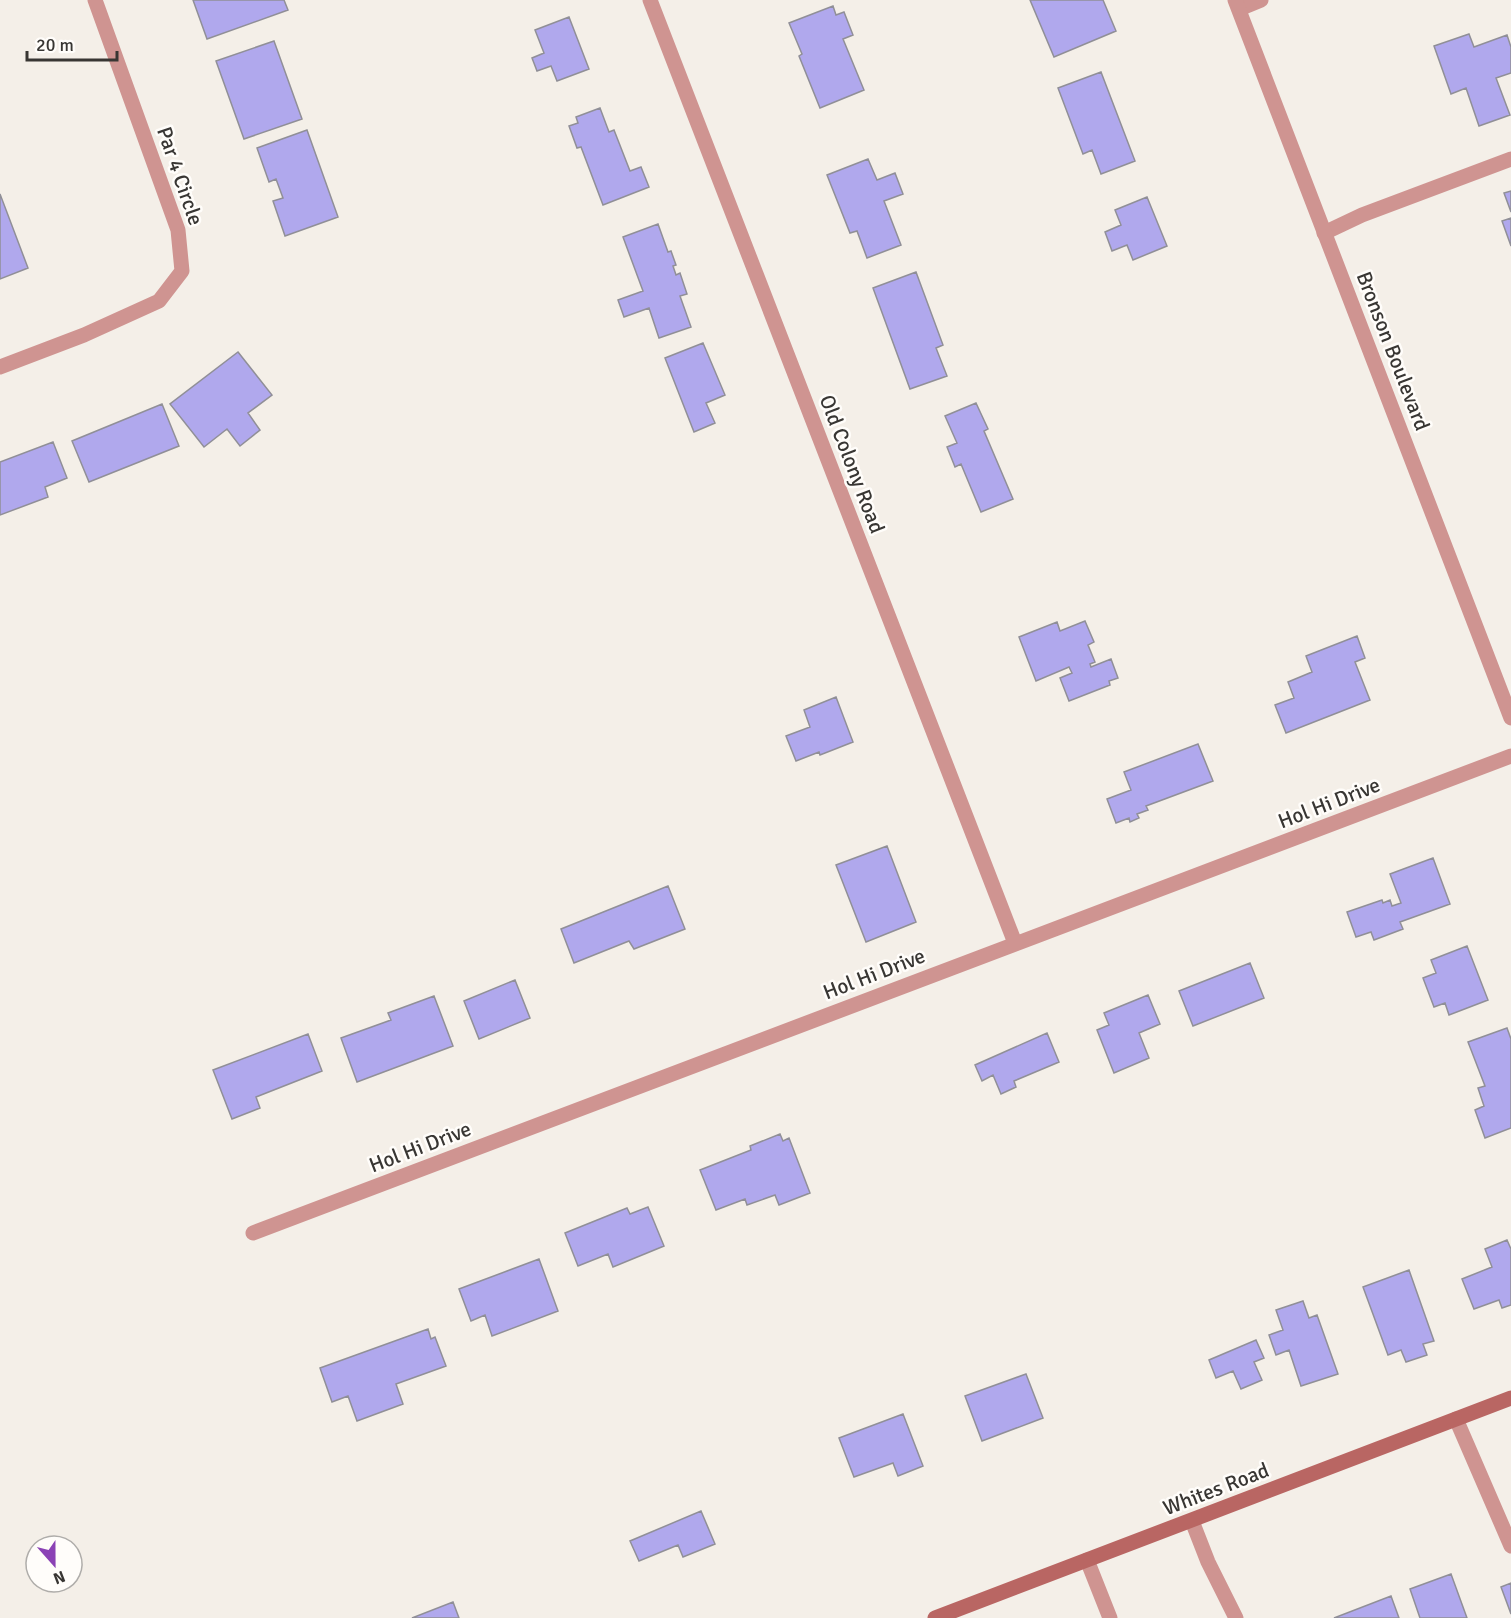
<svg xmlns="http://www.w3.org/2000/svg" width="1511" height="1618" font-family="Signika,sans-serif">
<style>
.building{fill:#b0a8ed;stroke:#908f97;stroke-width:1.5}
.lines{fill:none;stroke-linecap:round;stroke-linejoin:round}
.lane{stroke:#cf9491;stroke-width:15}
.street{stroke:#cf9491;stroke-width:15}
.secondary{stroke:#b96663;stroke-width:15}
.labels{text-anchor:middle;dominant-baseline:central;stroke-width:5;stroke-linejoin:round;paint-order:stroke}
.street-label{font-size:21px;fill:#383633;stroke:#fffdfa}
</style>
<rect width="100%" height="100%" fill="#f4efe8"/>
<path class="building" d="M193 0H284L288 10 207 39Z
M1030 0H1103L1116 31 1054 57Z
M833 6 836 15 844 12 853 35 843 39 864 90 820 108 799 56 802 54 789 23Z
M569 17 589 69 557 81 551 66 537 71 532 58 544 53 535 30Z
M1469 34 1474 47 1507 35 1511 47V73L1496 78 1510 115 1479 126 1466 88 1451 94 1434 46Z
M274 41 302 119 244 139 216 61Z
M1101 72 1135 161 1101 174 1092 150 1083 154 1058 88Z
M600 108 609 132 614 130 630 171 641 167 649 187 603 205 581 147 577 148 569 126 578 123 576 117Z
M307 130 338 217 285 236 273 201 283 198 276 179 269 182 257 148Z
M868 159 877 180 895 173 903 194 884 201 901 245 867 258 857 231 850 233 827 175Z
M1511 191V212L1504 193Z
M0 194 28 268 0 279Z
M1147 197 1167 246 1133 260 1127 245 1112 251 1105 232 1121 225 1115 210Z
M1511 218V246L1502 221Z
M658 224 668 252 671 251 676 265 673 266 676 275 680 273 687 294 680 296 691 327 659 338 649 308 624 317 618 300 643 291 623 237Z
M916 272 943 345 936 348 947 376 910 389 873 288Z
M703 343 725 395 706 403 715 423 694 432 665 358Z
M238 352 272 395 248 413 260 430 240 446 227 429 204 447 170 404Z
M976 403 988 429 984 431 1013 499 981 512 961 464 955 467 947 447 957 443 945 416Z
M162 404 179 446 89 482 72 441Z
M53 442 67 478 45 487 48 497 0 515V462Z
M1085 621 1094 642 1088 645 1095 662 1090 664 1091 667 1111 659 1118 678 1109 681 1110 685 1069 701 1060 678 1072 673 1069 667 1036 681 1019 637 1057 622 1060 631Z
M1357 636 1365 658 1355 662 1370 700 1286 733 1275 705 1294 698 1288 682 1312 672 1306 656Z
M836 697 853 742 820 755 819 752 796 761 786 736 810 727 804 710Z
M1198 744 1213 781 1146 806 1148 810 1137 814 1139 818 1130 822 1129 818 1116 823 1107 799 1131 790 1124 772Z
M887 846 916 922 866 942 836 865Z
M1433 858 1450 904 1400 922 1403 929 1374 940 1371 932 1356 937 1347 912 1382 900 1383 903 1390 900 1392 906 1401 903 1390 874Z
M668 886 685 929 634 949 629 941 574 963 561 929Z
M1467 946 1488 1000 1449 1015 1445 1003 1434 1007 1423 978 1436 973 1431 960Z
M1250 963 1264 998 1193 1026 1179 991Z
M515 980 530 1018 479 1039 464 1001Z
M1148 995 1160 1024 1139 1033 1149 1058 1114 1073 1097 1030 1109 1025 1104 1013Z
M434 996 453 1046 357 1082 341 1038 391 1020 388 1013Z
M1507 1028 1511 1039V1128L1485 1138 1475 1110 1484 1106 1478 1088 1485 1086 1468 1042Z
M1047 1033 1059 1062 1014 1081 1016 1087 1001 1094 993 1075 982 1081 975 1065Z
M308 1034 322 1071 256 1097 260 1108 232 1119 213 1070Z
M780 1134 783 1141 789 1138 810 1193 779 1205 775 1195 747 1205 745 1199 716 1210 700 1170 751 1150 750 1146Z
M648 1207 664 1246 613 1267 608 1254 578 1266 565 1233 627 1208 630 1214Z
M1507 1240 1511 1249V1305L1502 1308 1499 1300 1474 1309 1462 1279 1492 1267 1485 1249Z
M539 1259 558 1311 492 1336 485 1315 471 1321 459 1289Z
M1409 1270 1434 1341 1423 1344 1427 1355 1406 1362 1401 1350 1388 1355 1363 1287Z
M1303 1301 1309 1318 1317 1315 1338 1374 1301 1386 1289 1350 1276 1355 1269 1335 1283 1330 1276 1310Z
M428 1329 431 1339 435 1337 446 1366 396 1384 403 1404 357 1421 348 1396 332 1402 320 1368Z
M1256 1340 1264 1358 1254 1362 1262 1380 1241 1389 1233 1371 1216 1378 1209 1360Z
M1026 1374 1043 1418 982 1441 965 1396Z
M903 1414 923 1466 898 1476 893 1463 854 1477 839 1438Z
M701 1511 715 1544 683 1557 678 1545 639 1561 630 1541Z
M1451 1574 1467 1618H1420L1410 1589Z
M1511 1583V1614L1501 1587Z
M1391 1596 1399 1618H1334Z
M453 1602 459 1618H412Z"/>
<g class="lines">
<path class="lane" d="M1239 9 1261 0
M1324 233 1362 215 1511 159
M1456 1419 1511 1546
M1192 1521 1208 1562 1236 1618
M1087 1560 1110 1618"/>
<path class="street" d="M650 0 1015 943
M1235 0 1511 718
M0 367 84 335 159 301 182 271 178 230 95 0
M253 1233 1511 756"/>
<path class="secondary" d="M935 1618 1511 1398"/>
</g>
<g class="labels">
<g class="street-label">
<text transform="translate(180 176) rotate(71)">Par 4 Circle</text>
<text transform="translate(1393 351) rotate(69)">Bronson Boulevard</text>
<text transform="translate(852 464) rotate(69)">Old Colony Road</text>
<text transform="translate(1329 803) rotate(-21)">Hol Hi Drive</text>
<text transform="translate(874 974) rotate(-21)">Hol Hi Drive</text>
<text transform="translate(420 1147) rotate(-21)">Hol Hi Drive</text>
<text transform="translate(1216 1489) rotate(-21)">Whites Road</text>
</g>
</g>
<g transform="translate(54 1564) rotate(159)"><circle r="28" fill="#fffdfa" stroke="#afadaa" stroke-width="1.5"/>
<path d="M0-4.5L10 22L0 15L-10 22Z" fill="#8b42b5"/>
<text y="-9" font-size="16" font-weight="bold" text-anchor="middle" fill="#383633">N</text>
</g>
<path d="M27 51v9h90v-9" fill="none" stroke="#383633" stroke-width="3"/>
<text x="36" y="51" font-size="18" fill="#383633" stroke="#fffdfa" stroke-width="4.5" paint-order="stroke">20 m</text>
</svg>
